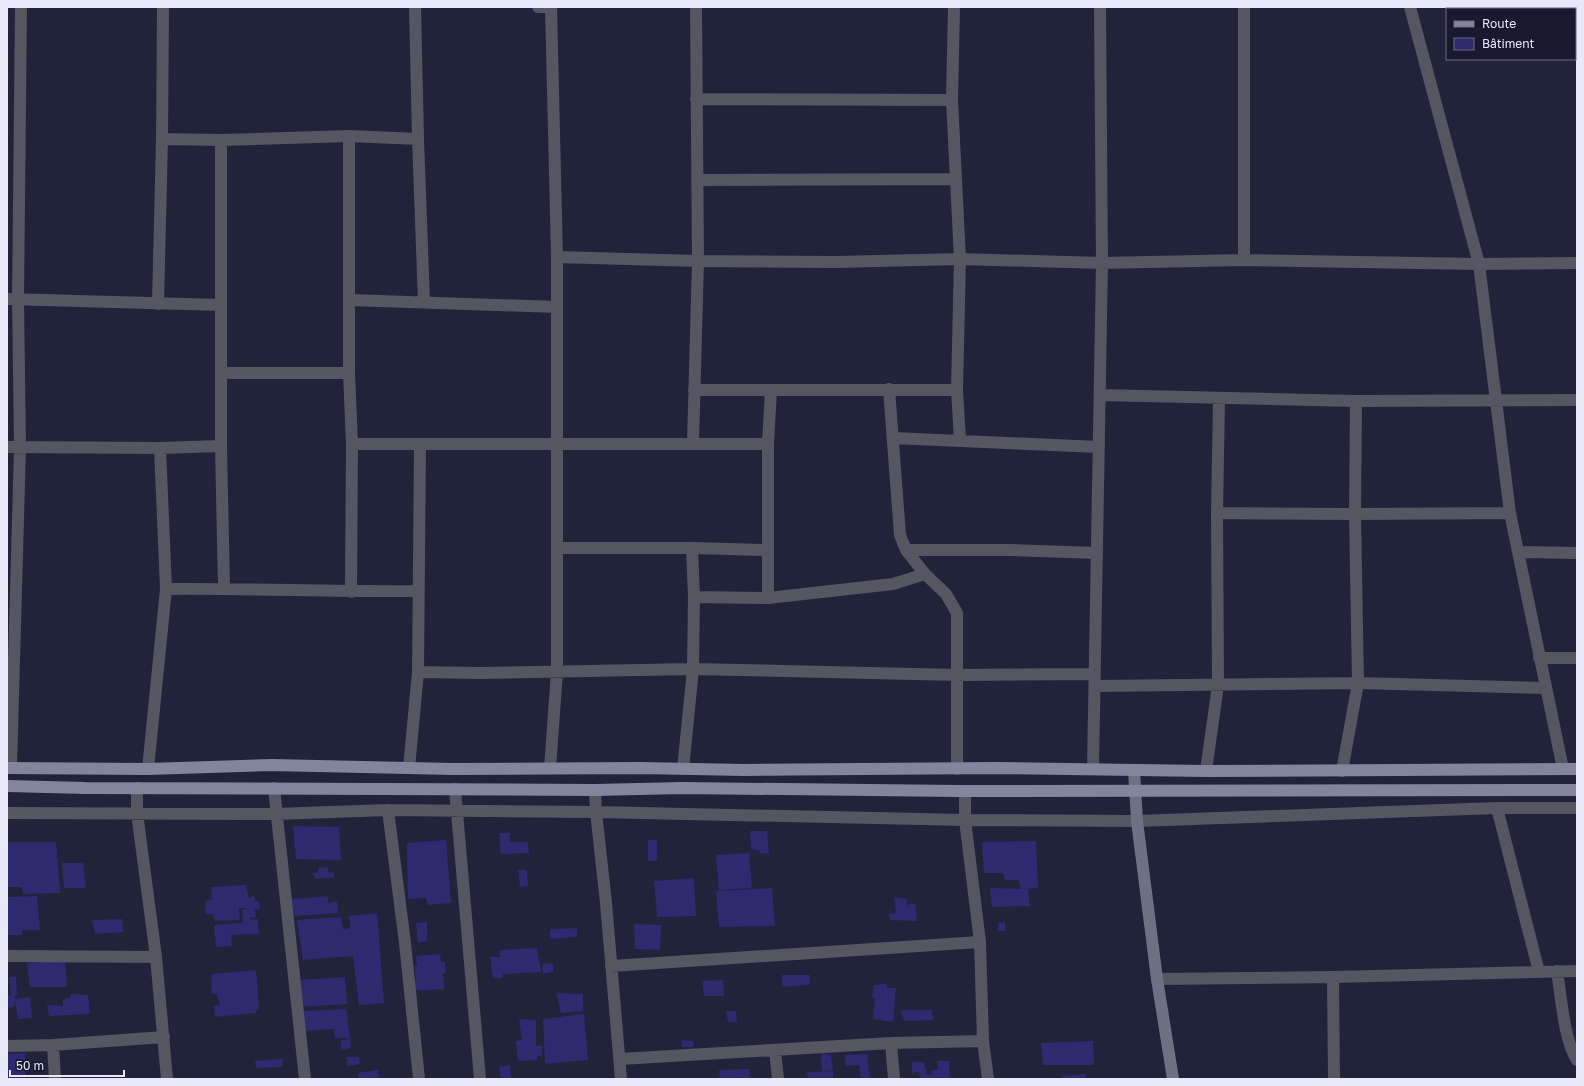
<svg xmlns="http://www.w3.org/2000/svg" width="1584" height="1086" font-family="'Golos Text',sans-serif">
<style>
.building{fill:#2d2a70}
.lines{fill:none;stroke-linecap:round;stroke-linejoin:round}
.street{stroke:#545661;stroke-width:12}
.secondary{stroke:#6e7183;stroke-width:12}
.primary{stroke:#82859d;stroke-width:12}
</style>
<rect width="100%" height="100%" fill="#21233a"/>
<path class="building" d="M293 826 339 827 341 860 296 859Z
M750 831H767L769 853 760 854 759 850 751 849Z
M499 833H510V842H528L529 853 501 854Z
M446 840 451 903 428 905 426 898 408 899 407 843Z
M648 840H657V861H648Z
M1036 841 1038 888 1021 889 1018 880H1005L1003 873H984L982 842Z
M7 842H56L60 893 23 894 22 887H7Z
M749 853 752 888 719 890 716 855Z
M62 863H83L86 888H64Z
M327 867 329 873 334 872V878L315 879 313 873 318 872V868Z
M518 870H527L528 886 520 887Z
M694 878 696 916 657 917 654 881Z
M246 885 249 898 254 896 255 901 259 902 260 909H255L256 917 250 918V920L258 919 259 934 231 935 232 946 216 947 214 925 243 923 242 910 249 908H239L240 920 215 921 213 914H206L205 901 212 899 211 887Z
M772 888 775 926 719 927 716 891Z
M990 888 1028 889 1030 906 992 907Z
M37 896 40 930H22V935H7V897Z
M328 896V903L337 901 338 913 294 916 292 899Z
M894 897 907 899V905L915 903 917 921 890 920 889 914 896 913Z
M377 913 384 1003 359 1005 353 956 303 960 297 920 341 917 343 929 350 928 349 916Z
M122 919 123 932 95 934 92 920Z
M427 922V941L418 943 416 923Z
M1005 922V931H998V923Z
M634 924 661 925 660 950 635 949Z
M577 928V937L550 939V929Z
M537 948 541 972 503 974V978H493L490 957H500V950Z
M440 954 441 962H445L446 973H443L444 989 413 991 412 981 416 980 414 967 417 966 416 956Z
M65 961 67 987H30L27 963Z
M553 963V972L543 974 542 964Z
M256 970 259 1009 256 1010V1013L215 1017 214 1006 220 1005 217 994H212L211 974Z
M782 975H810L809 985 782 987Z
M16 976 17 995H15V999L30 997 32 1018 18 1019 15 1000 14 1007 7 1008V995H11L9 977Z
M345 977 347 1004 301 1007 299 980Z
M723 980 724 996H704L702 981Z
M887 984V988H896L893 1022 873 1019 875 998 872 997 874 985Z
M557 993 583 994V1011L561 1013Z
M71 994 88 995 90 1014 49 1016 47 1005 63 1006V1000L70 998Z
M346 1009 350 1038 351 1048 341 1050V1041L350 1038H335L334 1029 304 1031V1011Z
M901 1010H932L933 1020 904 1021Z
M726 1011H736L737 1022H728Z
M584 1014 588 1060 545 1064 543 1019Z
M519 1019 536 1020V1046H542V1056H537V1060L518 1061 516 1041 522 1040Z
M682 1040 693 1041 694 1047H682Z
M1093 1041 1094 1065H1043L1041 1043Z
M25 1053 26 1078 7 1079V1054Z
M821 1053 831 1055 833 1070 822 1071Z
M867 1054 870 1079H861L859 1065 846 1066 845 1055Z
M346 1057H359L360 1064 347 1066Z
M283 1059 282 1067 256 1068 255 1061Z
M937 1061H949L950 1079H920L919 1072 912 1073V1062H924L927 1075 932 1074 931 1070H938Z
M510 1065 511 1079H501L499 1067Z
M749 1069 750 1079H720L719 1070Z
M378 1070 379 1079H359L358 1073Z
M833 1071V1079H808L807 1072Z
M1086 1074V1079H1063L1062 1076Z"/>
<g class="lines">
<path class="street" d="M415 7 418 139 424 302
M538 7H551
M954 7 952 100 960 259 957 390 960 440
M1410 7 1479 264 1510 513 1563 769
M696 99 952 100
M349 136V373L352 444 351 592
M162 139 221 140 349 136 418 139
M221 140V446L224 588
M697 180 956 179
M557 257 698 261 836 262 960 259 1102 263 1244 260 1479 264 1577 263
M1244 260V7
M7 299 221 305
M350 300 557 307
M158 304 162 139 163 7
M221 373H349
M889 389 900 535 906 550 925 574 946 594 957 613V769
M694 390H957
M1100 395 1356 401 1577 400
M893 438 1099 447
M693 443 698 261 696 7
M352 444H768
M7 447 160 448 221 446
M1217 513 1355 514 1510 513
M557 548H692L768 550
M906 550H1010L1097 553
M1518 552 1577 553
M166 589C250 588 333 592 417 591
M694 597 768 598 893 584 925 574
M768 598V444L771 390
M1539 658H1577
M418 672 479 673 693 669 957 675 1094 674
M1095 686 1358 683 1545 688
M11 768 20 448 18 299 21 7
M409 768 418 672 420 444
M550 768 557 672V257L551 7
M148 769 166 589 160 448
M683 769 693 669 694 597 692 548
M1093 769 1102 263 1100 7
M1206 771 1218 685 1217 513 1219 399
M1342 771 1358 683 1355 514 1356 401
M137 788V813L156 957 167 1079
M274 788 305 1079
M455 789 480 1079
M595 790 596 812 606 903 621 1079
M965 791V820L980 942 983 1041 988 1079
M1497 808 1539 972
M388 810 405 943 419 1079
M7 813 275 814 388 810 596 812 965 820 1137 821 1497 808H1577
M7 956 156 957
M611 966 980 942
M1557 971C1561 995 1564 1041 1577 1060
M1333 977 1334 1079
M1157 979 1333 977 1577 971
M891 1043 894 1079
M53 1045 55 1079
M7 1046 53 1045 164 1037
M775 1050 778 1079
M620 1059 891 1043 983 1041"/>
<path class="secondary" d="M1134 770 1137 821 1157 979 1173 1079"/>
<path class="primary" d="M7 768 148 769 272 765 453 769 641 768 744 770 996 768 1206 771 1577 769
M7 786 85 788 382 789 595 790 682 788 958 791 1577 790"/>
</g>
<rect width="1584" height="1086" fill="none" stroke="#e7e9f9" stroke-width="16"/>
<rect x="1446" y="8" width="130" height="52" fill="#18192f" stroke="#6b6c80"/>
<rect x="1454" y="21" width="20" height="6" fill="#82859d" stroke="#6b6c80"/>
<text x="1482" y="28" font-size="12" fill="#e7e9f9">Route</text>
<rect x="1454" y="38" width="20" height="12" fill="#2d2a70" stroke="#6b6c80"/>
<text x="1482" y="48" font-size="12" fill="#e7e9f9">Bâtiment</text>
<path d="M10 1070v6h114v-6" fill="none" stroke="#e7e9f9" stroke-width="2"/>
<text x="16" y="1070" font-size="12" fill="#e7e9f9" stroke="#18192f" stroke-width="3" paint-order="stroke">50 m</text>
</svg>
